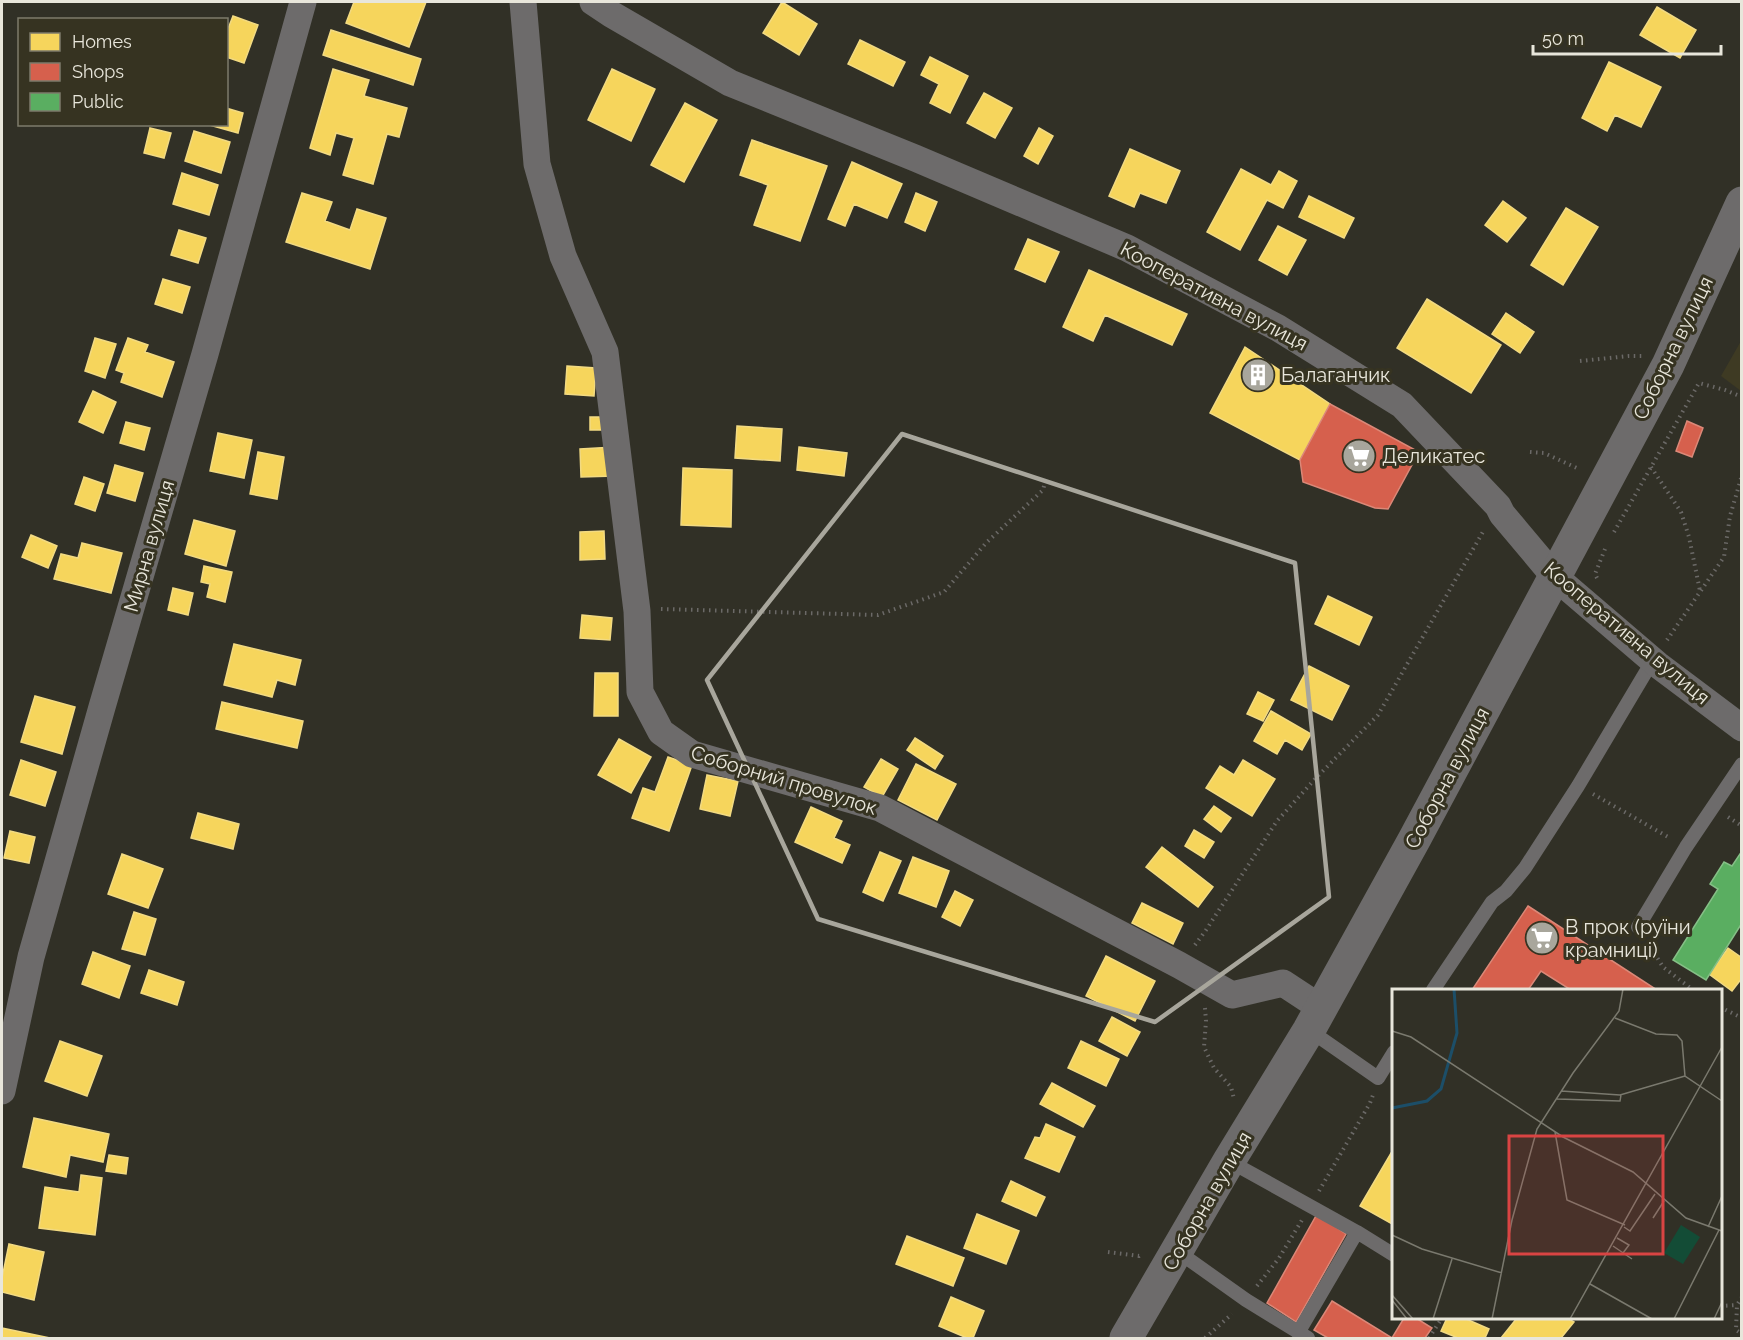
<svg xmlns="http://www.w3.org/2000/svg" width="1743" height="1340" font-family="Raleway,sans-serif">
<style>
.built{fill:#3e3a23}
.homes{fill:#f6d55c;stroke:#f2da82;stroke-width:1.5}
.shops{fill:#d6604d;stroke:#db8878;stroke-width:1.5}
.public{fill:#5aae61;stroke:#85bf86;stroke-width:1.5}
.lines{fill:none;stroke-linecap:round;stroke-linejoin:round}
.path{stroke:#6b6967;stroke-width:4;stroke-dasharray:1.5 4.5;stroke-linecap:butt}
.service{stroke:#6d6b6b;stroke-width:14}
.minor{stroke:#6d6b6b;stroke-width:27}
.tertiary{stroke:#6d6b6b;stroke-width:33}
.marked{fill:none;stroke:#a8a69c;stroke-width:4.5;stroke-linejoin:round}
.labels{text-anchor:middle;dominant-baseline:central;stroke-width:6;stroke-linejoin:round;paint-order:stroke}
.street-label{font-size:20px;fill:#e8e6db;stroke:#363321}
.poi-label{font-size:20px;fill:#e8e6db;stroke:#363321;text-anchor:start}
.inset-river{fill:none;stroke:#1c4e68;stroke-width:3}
.inset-road{fill:none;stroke:#7a796e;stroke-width:1.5}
.view{fill:#d94443;fill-opacity:0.15;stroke:#d94443;stroke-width:3}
.inset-edge{fill:none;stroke:#e8e6db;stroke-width:3}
</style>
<rect width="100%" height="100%" fill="#313026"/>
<path class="built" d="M1741 341V391L1721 376Z"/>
<path class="homes" d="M354 2H426L409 47 346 23Z
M782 2 817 24 799 55 763 33Z
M1657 7 1696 30 1680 58 1640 35Z
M233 16 258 25 244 63 226 57V34Z
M331 30 421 59 413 85 323 55Z
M860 40 905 62 893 86 848 64Z
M930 57 968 76 950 113 930 103 939 84 921 75Z
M1609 62 1661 87 1641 127 1615 115 1607 131 1582 118Z
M333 69 369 80 364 96 407 108 399 137 387 134 373 184 343 175 354 138 336 133 330 155 310 148Z
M612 69 655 89 631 141 588 120Z
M984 93 1012 108 995 138 967 123Z
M685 103 717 120 684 182 651 165Z
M226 108 243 113 238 133 206 124H226Z
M150 128 171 133 164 158 144 153Z
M1039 128 1053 136 1038 164 1024 156Z
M194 131 230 142 221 173 185 161Z
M752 140 827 166 800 241 754 225 768 185 740 175Z
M1130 149 1180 171 1166 203 1140 193 1134 207 1109 196Z
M852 162 902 184 887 218 854 204 845 226 828 219Z
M1241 169 1271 185 1279 171 1297 181 1283 208 1267 200 1240 250 1207 232Z
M182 173 218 185 209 215 173 204Z
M302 193 332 202 325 221 350 230 357 209 386 218 370 269 286 242Z
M916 193 937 202 925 231 905 222Z
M1309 196 1354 218 1344 238 1299 217Z
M1503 201 1526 218 1507 242 1485 225Z
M1566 208 1598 227 1563 285 1531 265Z
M1278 226 1306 240 1287 275 1259 260Z
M179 230 206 238 198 263 171 255Z
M1028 239 1059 252 1045 282 1015 269Z
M1089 270 1187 314 1172 345 1105 315 1093 341 1063 327Z
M163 279 190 287 182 313 155 304Z
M1427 299 1501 345 1471 393 1397 348Z
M1506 313 1534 332 1520 353 1492 334Z
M95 338 116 344 105 378 85 371Z
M128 338 148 345 145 352 174 362 162 397 121 382 124 373 116 370Z
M1245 347 1330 404 1300 460 1210 413Z
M567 366 596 368 594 396 565 394Z
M93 391 116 402 103 433 79 422Z
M590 417H610V430H590Z
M126 422 150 428 144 450 120 443Z
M737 426 782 429 780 461 735 458Z
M218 433 252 440 244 478 210 471Z
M614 447 615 476 581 477 580 449Z
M799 447 847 453 844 476 797 470Z
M258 452 284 457 277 499 250 494Z
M115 465 143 473 135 501 107 493Z
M683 468 732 470 731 527 681 525Z
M84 477 104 484 95 511 75 504Z
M194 520 235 531 226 566 185 554Z
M604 531 605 559 580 560V532Z
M31 535 57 546 48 568 22 557Z
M82 543 122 553 111 593 54 579 61 554 78 558Z
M204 566 232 572 225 602 207 597 210 584 201 582Z
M173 588 193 593 188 615 168 610Z
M1328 596 1372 617 1359 645 1315 624Z
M582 615 612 618 610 640 580 638Z
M234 644 301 660 295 685 277 680 272 697 224 685Z
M1309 666 1349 686 1332 720 1291 700Z
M595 673H618V716H594Z
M1258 692 1274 700 1263 721 1247 714Z
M35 696 75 707 62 754 21 742Z
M222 702 303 721 297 748 216 729Z
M1271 711 1311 734 1302 750 1285 740 1277 754 1254 741Z
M915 738 943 756 935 769 907 750Z
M619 739 651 757 631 793 598 775Z
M668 757 692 765 669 831 632 818 643 788 655 792Z
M881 759 898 769 882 797 864 787Z
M21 760 56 772 45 806 10 795Z
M1243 760 1275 779 1252 816 1206 788 1220 766 1234 775Z
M916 764 956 784 937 820 898 800Z
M707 775 738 781 730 816 700 809Z
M1214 806 1231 818 1221 832 1204 819Z
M811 807 842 821 834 838 850 845 842 863 795 842Z
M198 813 239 824 233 849 191 838Z
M1194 830 1214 842 1204 858 1185 846Z
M10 831 35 837 29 863 4 858Z
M1162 847 1213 887 1198 907 1146 867Z
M880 852 901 861 883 901 863 892Z
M122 854 163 869 148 908 108 894Z
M913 857 949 871 936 907 899 893Z
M955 891 973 900 960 926 942 917Z
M1142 903 1183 923 1173 944 1132 923Z
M134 912 156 919 145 955 122 949Z
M1728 948 1742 958V978L1732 991 1709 974Z
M93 952 130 966 119 998 82 984Z
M1106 956 1155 981 1135 1021 1086 996Z
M149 970 184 982 177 1005 141 993Z
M1112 1017 1140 1032 1127 1056 1099 1041Z
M60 1041 102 1056 87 1096 45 1081Z
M1081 1041 1119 1059 1106 1086 1068 1068Z
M1052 1083 1095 1106 1083 1127 1040 1104Z
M34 1118 109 1134 103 1162 70 1155 66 1177 23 1167Z
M1046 1124 1075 1137 1059 1172 1025 1158 1035 1137 1040 1138Z
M1394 1148V1225L1360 1206Z
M109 1155 128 1158 126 1174 106 1171Z
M81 1175 102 1178 95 1235 39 1228 45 1187 79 1192Z
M1011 1181 1045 1197 1036 1216 1002 1201Z
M977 1214 1019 1231 1006 1264 964 1248Z
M907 1236 964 1258 953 1286 896 1264Z
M9 1244 44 1252 34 1300 2 1292V1278Z
M951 1297 984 1311 973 1338H967L939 1326Z
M1447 1318H1464L1489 1329 1485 1338H1458L1441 1331Z
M1517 1318H1567L1574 1322 1561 1338H1501Z
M2 1328 50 1338H2Z"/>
<path class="shops" d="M1330 404 1419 452 1388 509 1375 508 1303 482 1300 460Z
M1687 421 1703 428 1692 457 1676 451Z
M1528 906 1657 990H1571L1541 971 1528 990H1472Z
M1317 1214 1346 1234 1296 1322 1267 1303Z
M1332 1301 1392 1338 1404 1318H1416L1432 1328 1425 1338H1328L1314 1330Z"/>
<path class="public" d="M1742 851V923L1706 980 1673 960 1718 889 1710 884 1724 862 1732 866Z"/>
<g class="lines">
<path class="path" d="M1580 361 1629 356H1642
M1530 452 1544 453 1579 469
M1651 467 1681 512 1689 537 1700 591
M1614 532 1699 383 1725 390 1742 397
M1597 578 1595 574 1605 549
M661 609 878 615 944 592 986 543 1043 490 1044 486
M1667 640 1724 557 1730 516 1742 475
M1593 794 1670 838
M1728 817 1742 826
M1648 943 1663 967 1693 990
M1195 945 1206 930 1277 821 1315 779 1378 715 1484 530
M1720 1007 1742 1018
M1205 1008 1206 1021 1204 1047 1214 1068 1231 1087 1234 1099
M1319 1191 1370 1103 1373 1095
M1108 1252 1139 1256 1141 1254
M1257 1286 1279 1258 1302 1220
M1742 1297 1737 1305 1736 1330 1742 1334
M1720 1306 1737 1305
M1205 1338 1232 1314
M1429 1338 1442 1318"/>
<path class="service" d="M1638 927 1686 847 1742 764
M1433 990 1492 902 1506 891 1525 868 1578 786 1653 660
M1309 1030 1378 1078 1394 1052
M1229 1161 1357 1232 1298 1333
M1357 1232 1394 1255
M1177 1251 1246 1300 1308 1338"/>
<path class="minor" d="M523 2 537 164 563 256 605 352 637 611 640 692 661 732 692 754 880 808 1179 965 1232 995 1283 983 1321 1008
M593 2 611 14 730 83 915 158 1127 248 1278 328 1402 405 1498 506 1502 514 1554 576 1658 665 1742 728
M2 1091 31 957 102 707 205 354 303 2"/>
<path class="tertiary" d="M1126 1338 1229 1161 1309 1030 1414 840 1668 365 1742 203"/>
</g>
<path class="marked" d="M902 434 1295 563 1329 897 1155 1022 818 919 707 680Z"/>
<defs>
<symbol id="building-disc" viewBox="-11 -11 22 22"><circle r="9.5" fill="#a8a69c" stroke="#363321"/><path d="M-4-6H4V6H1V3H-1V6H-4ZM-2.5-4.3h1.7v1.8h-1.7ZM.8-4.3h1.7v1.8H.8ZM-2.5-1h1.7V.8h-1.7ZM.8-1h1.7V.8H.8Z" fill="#fff"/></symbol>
<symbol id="supermarket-disc" viewBox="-11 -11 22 22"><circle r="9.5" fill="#a8a69c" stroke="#363321"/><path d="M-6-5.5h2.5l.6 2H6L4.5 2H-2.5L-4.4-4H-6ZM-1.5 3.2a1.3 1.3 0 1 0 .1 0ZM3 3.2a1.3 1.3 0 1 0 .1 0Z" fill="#fff"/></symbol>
</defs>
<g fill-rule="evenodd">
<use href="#building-disc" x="1239" y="356" width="38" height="38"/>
<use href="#supermarket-disc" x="1340" y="437" width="38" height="38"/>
<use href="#supermarket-disc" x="1523" y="919" width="38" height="38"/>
</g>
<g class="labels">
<g class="street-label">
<text transform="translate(1214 296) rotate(28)">Кооперативна вулиця</text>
<text transform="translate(1673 348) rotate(-64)">Соборна вулиця</text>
<text transform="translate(149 546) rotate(-74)">Мирна вулиця</text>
<text transform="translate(1627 633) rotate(40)">Кооперативна вулиця</text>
<text transform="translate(1447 778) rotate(-62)">Соборна вулиця</text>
<text transform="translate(784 780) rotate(17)">Соборний провулок</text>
<text transform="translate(1207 1201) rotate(-60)">Соборна вулиця</text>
</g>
<g class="poi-label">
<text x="1281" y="375">Балаганчик</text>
<text x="1382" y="456">Деликатес</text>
<text x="1565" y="927">В прок (руїни<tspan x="1565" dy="23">крамниці)</tspan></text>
</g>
</g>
<g transform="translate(1392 989)">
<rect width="330" height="330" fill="#313026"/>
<path d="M289 236 308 248 291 275 272 264Z" fill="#134c36"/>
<path class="inset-river" d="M0 119 35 112 49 100 65 44 62 0"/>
<path class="inset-road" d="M223 29 264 45 285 46 290 52 293 87 330 112M0 42 19 48 171 148 241 183 294 229 330 242M169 102 228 106 293 87M165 110 228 112 229 106M163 143 175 211 233 236M261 229 272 212M232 238 238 242 263 205M316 238 330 207M0 246 30 260 110 284M225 249 237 256 231 264M221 257 240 270M198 295 260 330M0 306 21 330M0 311 15 330M41 330 60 270M100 330 120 231 145 140 181 84 227 22 231 0M178 330 330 58M282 330 327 241M322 330 330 313"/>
<path class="view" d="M117 147H271V265H117Z"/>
<rect width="330" height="330" class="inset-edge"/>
</g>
<rect width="1743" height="1340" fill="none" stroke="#e8e6db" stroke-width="6"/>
<rect x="18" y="18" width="210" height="108" fill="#363321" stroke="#7d7b6b" stroke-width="1.5"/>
<rect x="30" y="33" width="30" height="18" fill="#f6d55c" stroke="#7d7b6b" stroke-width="1.5"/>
<text x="72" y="48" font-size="18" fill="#e8e6db">Homes</text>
<rect x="30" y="63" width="30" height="18" fill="#d6604d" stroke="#7d7b6b" stroke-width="1.5"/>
<text x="72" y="78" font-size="18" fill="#e8e6db">Shops</text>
<rect x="30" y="93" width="30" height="18" fill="#5aae61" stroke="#7d7b6b" stroke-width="1.5"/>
<text x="72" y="108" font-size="18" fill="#e8e6db">Public</text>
<path d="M1533 45v9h188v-9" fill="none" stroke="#e8e6db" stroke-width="3"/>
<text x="1542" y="45" font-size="18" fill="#e8e6db" stroke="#363321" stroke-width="4.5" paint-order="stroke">50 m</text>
</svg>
